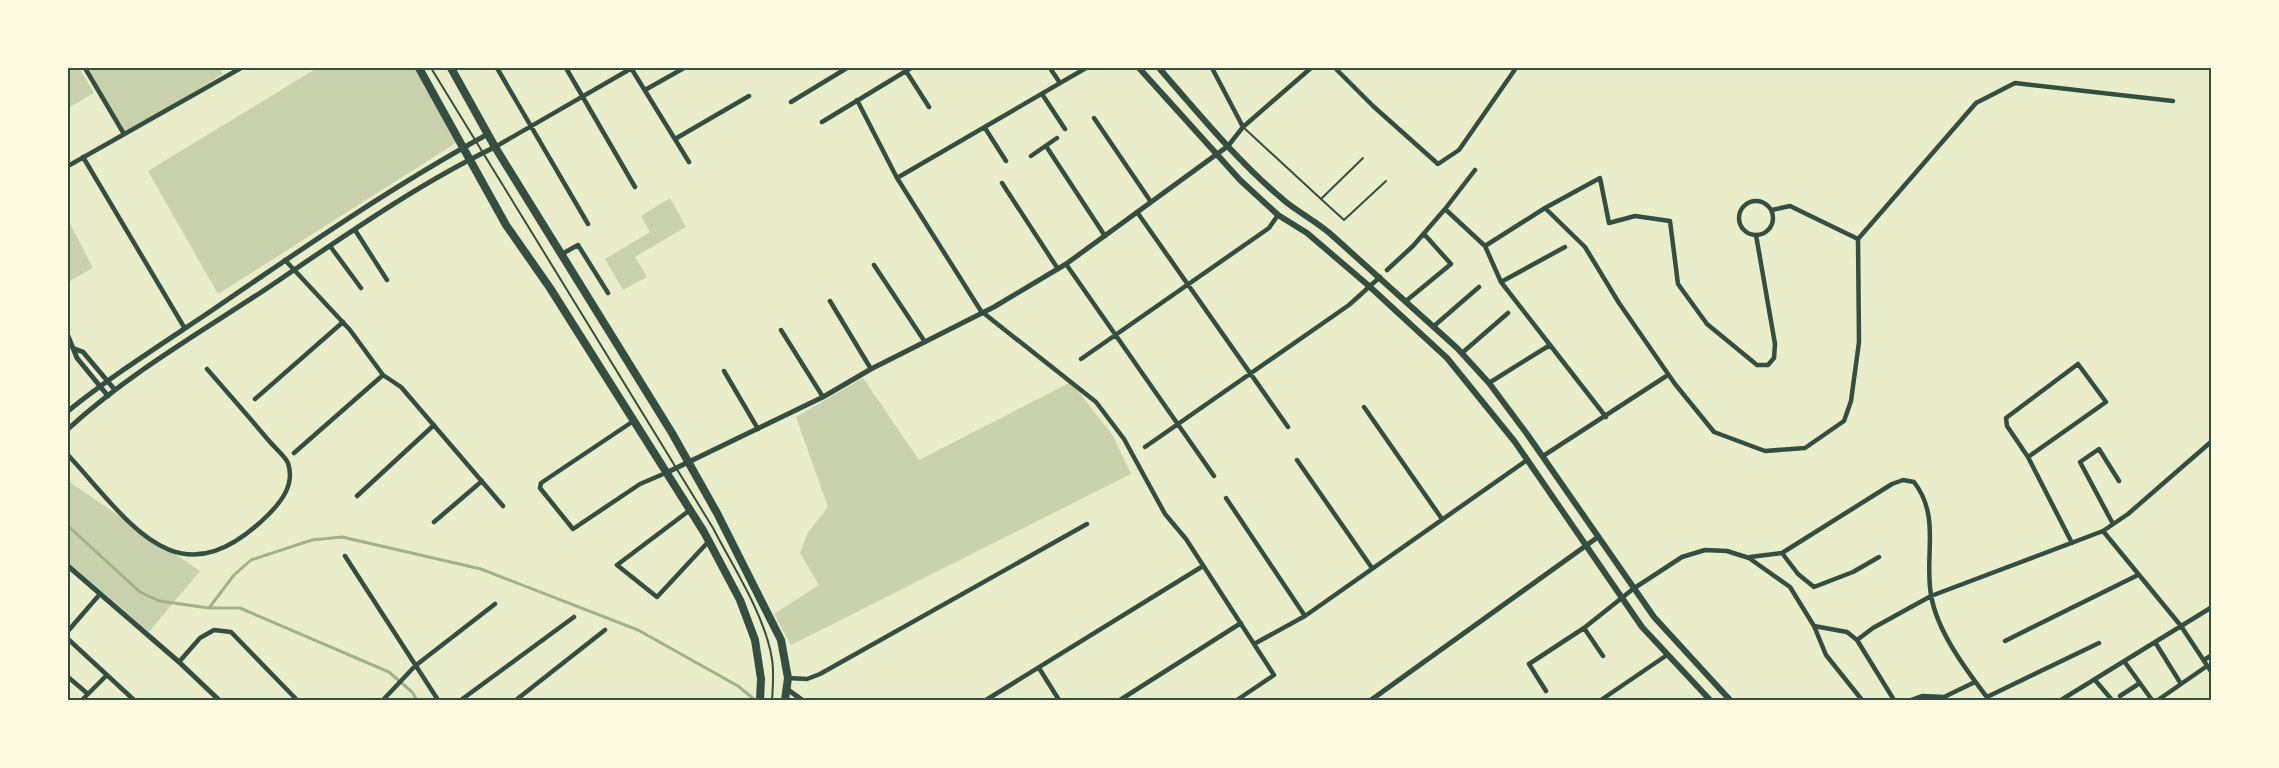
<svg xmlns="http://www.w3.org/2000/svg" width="2279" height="768" font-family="Cabin,sans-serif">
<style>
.green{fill:#cad2ad}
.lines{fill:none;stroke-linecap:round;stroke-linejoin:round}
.stream{stroke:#a3b18a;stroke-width:3}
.service{stroke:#344e41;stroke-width:2}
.minor{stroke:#344e41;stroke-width:4.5}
.tertiary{stroke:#344e41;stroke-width:5}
.secondary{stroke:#344e41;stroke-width:6}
.trunk{stroke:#344e41;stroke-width:8}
.neatline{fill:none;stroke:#344e41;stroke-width:2}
</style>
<rect width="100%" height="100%" fill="#e9edc9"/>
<path class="green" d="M68 68H79L94 93 68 108Z
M85 68H219L223 74 124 134Z
M317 68H419L459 141 218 294 148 171Z
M670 198 686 227 635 257 647 277 623 290 605 259 650 232 641 216Z
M68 220 93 268 68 282Z
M863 378 919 460 1071 382 1113 436 1131 474 791 645 774 614 819 585 800 553 807 534 828 507 796 417Z
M68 481 200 571 149 632 68 562Z"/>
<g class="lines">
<path class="stream" d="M68 526 140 592 159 601 209 608H240L389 672 412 692 417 700
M209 608 234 575 251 560 312 540 342 537 481 569 638 630 738 686 755 700"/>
<path class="service" d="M431 68 713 528C733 567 765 615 772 659 774 672 773 687 772 700
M1243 127 1321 199 1363 158
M1321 199 1344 220 1386 181"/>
<path class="minor" d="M85 68 124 134
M497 68 588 224
M566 68 635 187
M631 68 689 162
M1050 68 1060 83
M1212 68 1243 127
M1335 68 1373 106 1438 164 1459 150 1516 68
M906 71 929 107
M645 90 684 68
M1042 94 1065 129
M857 100 897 178 981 311 1096 402 1124 439 1165 514 1186 539 1274 675 1237 700
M791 102 847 68
M1094 118 1151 202
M822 122 911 68
M985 128 1006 161
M675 139 749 96
M1046 146 1105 236
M1228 146 1243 127 1311 68
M495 147 632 68
M1031 156 1057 138
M83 157 184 327
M68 166 241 68
M897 178 1086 68
M1002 183 1058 269
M1739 218a17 17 0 1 1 34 0a17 17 0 1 1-34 0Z
M1545 208 1600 178 1609 223 1635 216 1670 221 1678 284 1707 324 1757 365H1768L1774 358 1775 344 1756 235
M1445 209 1475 170
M1772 210 1790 206 1858 239
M1137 212 1288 427
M355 230 387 280
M330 246 361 288
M1485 246 1501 282 1550 345 1489 383
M562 254 578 245 608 293
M285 260 350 330 383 375 401 387 503 506
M1066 264 1214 476
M874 265 925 342
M1387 270 1413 246 1445 209 1485 246 1545 208 1585 247 1619 303 1675 384 1714 432 1765 451 1805 448 1844 421 1851 401 1859 342 1858 239 1976 103 2015 83 2173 101
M1501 282 1565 247
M830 301 871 369
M1406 301 1451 264 1424 234
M1434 326 1479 287
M781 330 823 397
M1550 345 1606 417
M1462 353 1508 313
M1081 359 1269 228 1278 215
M724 371 758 429
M255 399 343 322
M1364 407 1442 519
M635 420 541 483 540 488 573 529 640 484 668 472
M1145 447 1349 305 1380 277
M294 453 383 375
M68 455C130 522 177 605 268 515 282 501 295 484 288 463 285 456 275 448 270 442 249 417 228 393 207 369
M1543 456 1668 375
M2028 457 2007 426 2006 418 2078 364 2106 402 2028 457 2072 543
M1297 460 1372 568
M357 496 434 425
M1226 498 1305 616
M690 510 617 565 657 597 709 541
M434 522 482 481
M2113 524 2080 462 2099 449 2119 481
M2103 531 2181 626 2212 673
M1782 553 1798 574 1814 587 1853 572 1879 557
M345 556 438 700
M1750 557 1782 553 1892 484 1903 480 1914 482C1941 517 1924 555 1931 595 1937 632 1967 671 1989 700
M1814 626 1826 655 1862 700
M1584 628 1603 656
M68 631 100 594
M68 639 134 700
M1857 640 1894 700
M2005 641 2138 575
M2155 642 2181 684
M1254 644 1305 616 1527 460
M2204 660 2212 655
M2124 661 2152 700
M179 662 200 638 214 630 231 632 297 700
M1039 668 1059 700
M68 677 88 694
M788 678 807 679 820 674 1087 524
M2095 680 2112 700
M1546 691 1529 664 1584 628 1633 589 1682 557 1705 550 1727 551 1749 558 1790 587 1814 626 1847 632 1857 640 1873 628 1931 596 2103 531 2128 514 2212 441
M2120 696 2140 683
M1987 697 2099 643
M82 700 107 675
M383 700 415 666 495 604
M461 700 574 617
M516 700 605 630
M986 700 1203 566
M1120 700 1241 623
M1601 700 1667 655
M1911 700 1922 696 1944 697 1975 682
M2061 700 2212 607
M2158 700 2207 666"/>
<path class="tertiary" d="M68 336 77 358 108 396
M75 349 83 352 115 390
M68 411C114 374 165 342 214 309 303 248 393 186 488 134
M68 429C126 376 194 336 260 293 336 242 412 187 495 147
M668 472 823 397 871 369 994 307 1066 264 1228 146
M68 566 179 662 219 700
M787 689 802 700
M1371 700 1598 537"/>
<path class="secondary" d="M1139 68 1240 180 1278 215 1307 233 1369 286 1447 358 1515 442 1642 627 1710 700
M1159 68C1199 114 1238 162 1286 202 1301 214 1319 223 1334 237L1457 348 1489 383 1527 434 1654 617 1730 700"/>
<path class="trunk" d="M419 68 506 225 550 288 704 532 740 600 755 640 761 679 760 700
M451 68 495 147 672 433 717 513 781 640 788 678 785 700"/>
</g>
<rect width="2279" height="768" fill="none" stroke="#fefae0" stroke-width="138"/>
<rect x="69" y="69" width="2141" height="630" class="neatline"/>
</svg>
